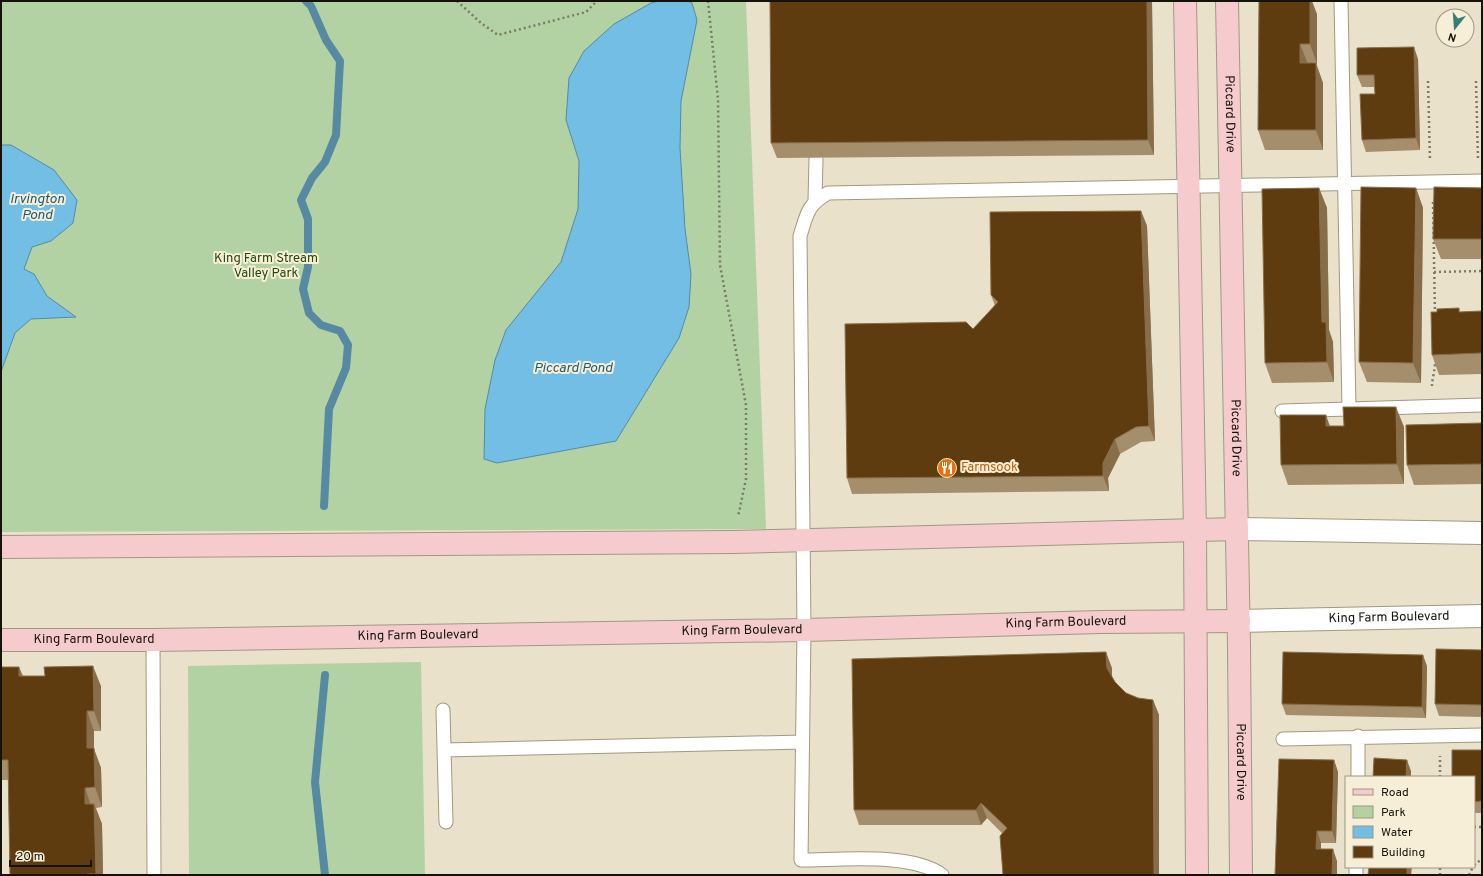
<svg xmlns="http://www.w3.org/2000/svg" width="1483" height="876" font-family="Overpass,sans-serif">
<style>
.green{fill:#b2d2a4}
.water{fill:#72bee5;stroke:#568aa3}
.lines{fill:none;stroke-linecap:round;stroke-linejoin:round}
.stream{stroke:#568aa3;stroke-width:8}
.lane-casing{stroke:#a09982;stroke-width:15}
.street-casing{stroke:#a09982;stroke-width:24}
.secondary-casing{stroke:#a09982;stroke-width:24}
.path{stroke:#7d7868;stroke-width:2.5;stroke-dasharray:2 3;stroke-linecap:butt}
.lane{stroke:#fff;stroke-width:13}
.street{stroke:#fff;stroke-width:22}
.secondary{stroke:#f5cbce;stroke-width:22}
.wall{fill:#a48e6c}
.shaded-wall{fill:#886e48}
.building{fill:#5f3c10;stroke:#886e48}
.labels{text-anchor:middle;dominant-baseline:central;stroke-width:4;stroke-linejoin:round;paint-order:stroke}
.street-label{font-size:13px;fill:#141209;stroke:#f6eed6}
.park-label{font-size:13px;fill:#22480a;stroke:#f6eed6}
.food-label{font-size:13px;fill:#c56008;stroke:#f6eed6;text-anchor:start}
.water-label{font-size:14px;font-style:italic;fill:#1f5a75;stroke:#f6eed6}
</style>
<rect width="100%" height="100%" fill="#e9e1c9"/>
<path class="green" d="M1 1H746L766 529 1 532Z
M421 662 425 875H189L188 666Z"/>
<path class="water" d="M659 1H688L692 3 697 20 681 101 680 148 685 229 691 274 689 307 679 338 616 441 497 463 484 459 485 409 495 360 506 330 561 262 578 209 579 161 566 120 569 78 584 51 614 24 651 3Z
M1 145H11L54 170 77 200 73 223 51 241 32 247 24 269 34 274 47 296 76 317 31 319 15 333 1 372Z"/>
<g class="lines">
<path class="stream" d="M306 1 311 6 326 40 340 61 336 135 325 162 312 178 301 200 308 219V267L303 289 309 313 321 325 340 331 348 345 346 368 329 409 324 506
M325 675 315 782 325 875"/>
<defs>
<path id="lane" d="M1341 1 1349 408
M815 200 816 159
M1282 411 1482 405
M153 640 154 875
M443 710 446 822
M1283 739 1482 735
M444 750 802 742
M1358 777V736
M942 875C911 852 840 860 801 860L804 630 800 236C807 214 807 205 828 193L1482 181
M1356 875V867"/>
<g id="street">
<path d="M1237 529 1482 533"/>
<path id="s1" d="M1239 621 1482 616"/>
</g>
<g id="secondary">
<path d="M1185 1 1195 530 1197 875"/>
<path id="s2" d="M1227 1 1239 646 1241 875"/>
<path d="M1 547 733 542 1237 529"/>
<path id="s3" d="M1 640H153L804 630 1101 622 1239 621"/>
</g>
</defs>
<use href="#lane" class="lane-casing"/>
<use href="#street" class="street-casing"/>
<use href="#secondary" class="secondary-casing"/>
<path class="path" d="M457 1 481 23 498 35 586 12 597 1
M708 1 718 99 720 265 746 405V479L738 517
M1428 81 1430 161
M1476 81 1478 160
M1433 202 1435 315
M1434 272 1482 271
M1432 386C1432 379 1435 371 1435 362
M1440 777V756
M1474 827H1482
M1474 865 1482 859
M1440 875V867
M1469 875 1473 867"/>
<use href="#lane" class="lane"/>
<use href="#street" class="street"/>
<use href="#secondary" class="secondary"/>
</g>
<path class="wall" d="M1152 1 1154 155 777 158 771 143Z
M1259 1 1317 14V64H1316L1323 83V150H1265L1258 130Z
M1418 59 1420 150 1366 152 1362 140 1375 94 1374 87H1362L1357 75Z
M1319 188 1327 208 1329 330 1333 342 1334 382 1272 383 1265 363Z
M1416 188 1423 208 1421 383 1367 382 1359 362Z
M1482 188V259H1441L1433 239Z
M1141 211 1147 226 1155 441 1141 442 1120 454 1108 478 1109 491 852 494 847 478 973 329 995 306 991 295Z
M1459 308 1460 312 1482 311V374L1439 375 1432 355 1437 312Z
M1482 423V484L1414 485 1407 465Z
M1330 426 1404 427V484L1288 485 1281 465Z
M1482 650V717L1439 716 1435 704Z
M1427 666 1426 718 1286 715 1282 704Z
M1 667H19L23 676 101 686V731H94V749L101 768 102 807 96 808 102 824 103 875H10L8 780H1Z
M1112 668V677L1115 682 1126 693 1138 698 1153 700 1159 715V875H1003L1002 833 987 818 981 825H859L854 810Z
M1482 750V813H1474V777Z
M1334 760 1338 772 1336 843H1321V849L1337 861V875H1275Z"/>
<path class="shaded-wall" d="M1147 1H1152L1154 155 1148 140Z
M1310 1H1312L1317 14V64L1310 44Z
M1300 44 1308 64 1300 63Z
M1414 47 1418 59 1420 150 1416 138Z
M1316 63 1323 83V150L1316 130Z
M1319 188 1327 208 1329 330 1333 342 1334 382 1327 362 1322 322Z
M1416 188 1423 208 1421 383 1413 363Z
M1141 211 1147 226 1155 441 1149 426Z
M1396 407 1404 427V484L1397 464Z
M1326 415 1333 435 1326 426Z
M1115 439 1120 454 1108 478 1109 491 1103 476V463Z
M1106 652 1112 668V683L1107 668Z
M1423 655 1427 666 1426 718 1422 707Z
M93 666 101 686V731L94 711Z
M19 667 26 687 19 676Z
M1153 700 1159 715V875H1154Z
M87 711 94 731V749L101 768 102 807 95 787 87 748Z
M1334 760 1338 772 1336 843 1332 831Z
M1407 760 1411 771V777H1406Z
M85 788 92 808 85 804Z
M981 803 987 818 981 825 976 810Z
M94 804 102 824 103 875H96V874Z
M1317 831 1321 843V861L1316 849Z
M1333 849 1337 861V875H1332Z
M1407 867H1412L1411 875H1407Z"/>
<path class="building" d="M770 1H1147L1148 140 771 143Z
M1259 1H1310V44H1300V63H1316V130H1258Z
M1414 47 1416 138 1362 140 1360 94H1375L1374 75H1357V48Z
M1361 187 1416 188 1413 363 1359 362Z
M1434 187 1482 188V239H1433Z
M1319 188 1322 322H1326L1327 362 1265 363 1262 189Z
M1141 211 1149 426 1136 427 1115 439 1103 463V476L847 478 845 324 966 322 973 329 998 302 991 295 990 212Z
M1459 308V312L1482 311V353L1432 355 1431 312H1437V309Z
M1343 407H1396L1397 464 1281 465 1280 415H1326V426H1344Z
M1482 423V464L1407 465 1406 425Z
M1436 649 1482 650V705L1435 704Z
M1106 652 1107 668 1115 682 1126 693 1138 698 1153 700 1154 875H1003L1000 836 1007 828 981 803 976 810H854L852 659Z
M1283 652 1423 655 1422 707 1282 704Z
M93 666 94 711H87V748H94L95 787 85 788V804H94L96 874H87V875H10L8 760H1V667H19V676H45L44 667Z
M1452 750H1482V801L1474 802V777H1452Z
M1374 758 1407 760 1406 777H1373Z
M1279 759 1334 760 1332 831H1317L1316 849H1333L1332 875H1275Z
M1369 867H1407V875H1368Z"/>
<defs>
<symbol id="restaurant-disc" viewBox="-11 -11 22 22"><circle r="9.5" fill="#e8710a" stroke="#f6eed6"/><path d="M-5-6h1v4h1v-4h1v4h1v-4h1v5L-1.5 .5V6h-2V.5L-5-1ZM5-6V6H3V1.5H1.5Q1.5-4 5-6Z" fill="#fff"/></symbol>
</defs>
<g fill-rule="evenodd">
<use href="#restaurant-disc" x="936" y="457" width="22" height="22"/>
</g>
<g class="labels">
<g class="street-label">
<text stroke="none"><textPath href="#s2" startOffset="113">Piccard Drive</textPath></text>
<text stroke="none"><textPath href="#s2" startOffset="437">Piccard Drive</textPath></text>
<text stroke="none"><textPath href="#s1" startOffset="150">King Farm Boulevard</textPath></text>
<text stroke="none"><textPath href="#s3" startOffset="1065">King Farm Boulevard</textPath></text>
<text stroke="none"><textPath href="#s3" startOffset="741">King Farm Boulevard</textPath></text>
<text stroke="none"><textPath href="#s3" startOffset="417">King Farm Boulevard</textPath></text>
<text stroke="none"><textPath href="#s3" startOffset="93">King Farm Boulevard</textPath></text>
<text stroke="none"><textPath href="#s2" startOffset="761">Piccard Drive</textPath></text>
</g>
<g class="park-label">
<text x="266" y="259">King Farm Stream<tspan x="266" dy="15">Valley Park</tspan></text>
</g>
<g class="food-label">
<text x="961" y="468">Farmsook</text>
</g>
<g class="water-label">
<text x="37" y="199">Irvington<tspan x="37" dy="16">Pond</tspan></text>
<text x="573" y="368">Piccard Pond</text>
</g>
</g>
<rect width="1483" height="876" fill="none" stroke="#141209" stroke-width="4"/>
<rect x="1345" y="776" width="130" height="92" fill="#f6eed6" stroke="#9c9684"/>
<rect x="1353" y="789" width="20" height="6" fill="#f5cbce" stroke="#9c9684"/>
<text x="1381" y="796" font-size="12" fill="#141209">Road</text>
<rect x="1353" y="806" width="20" height="12" fill="#b2d2a4" stroke="#9c9684"/>
<text x="1381" y="816" font-size="12" fill="#141209">Park</text>
<rect x="1353" y="826" width="20" height="12" fill="#72bee5" stroke="#9c9684"/>
<text x="1381" y="836" font-size="12" fill="#141209">Water</text>
<rect x="1353" y="846" width="20" height="12" fill="#5f3c10" stroke="#9c9684"/>
<text x="1381" y="856" font-size="12" fill="#141209">Building</text>
<g transform="translate(1455 28) rotate(197)"><circle r="19" fill="#f6eed6" stroke="#9c9684"/>
<path d="M0-3L7 15L0 10L-7 15Z" fill="#397e74"/>
<text y="-6" font-size="11" font-weight="bold" text-anchor="middle" fill="#141209">N</text>
</g>
<path d="M10 860v6h81v-6" fill="none" stroke="#141209" stroke-width="2"/>
<text x="16" y="860" font-size="12" fill="#141209" stroke="#f6eed6" stroke-width="3" paint-order="stroke">20 m</text>
</svg>
